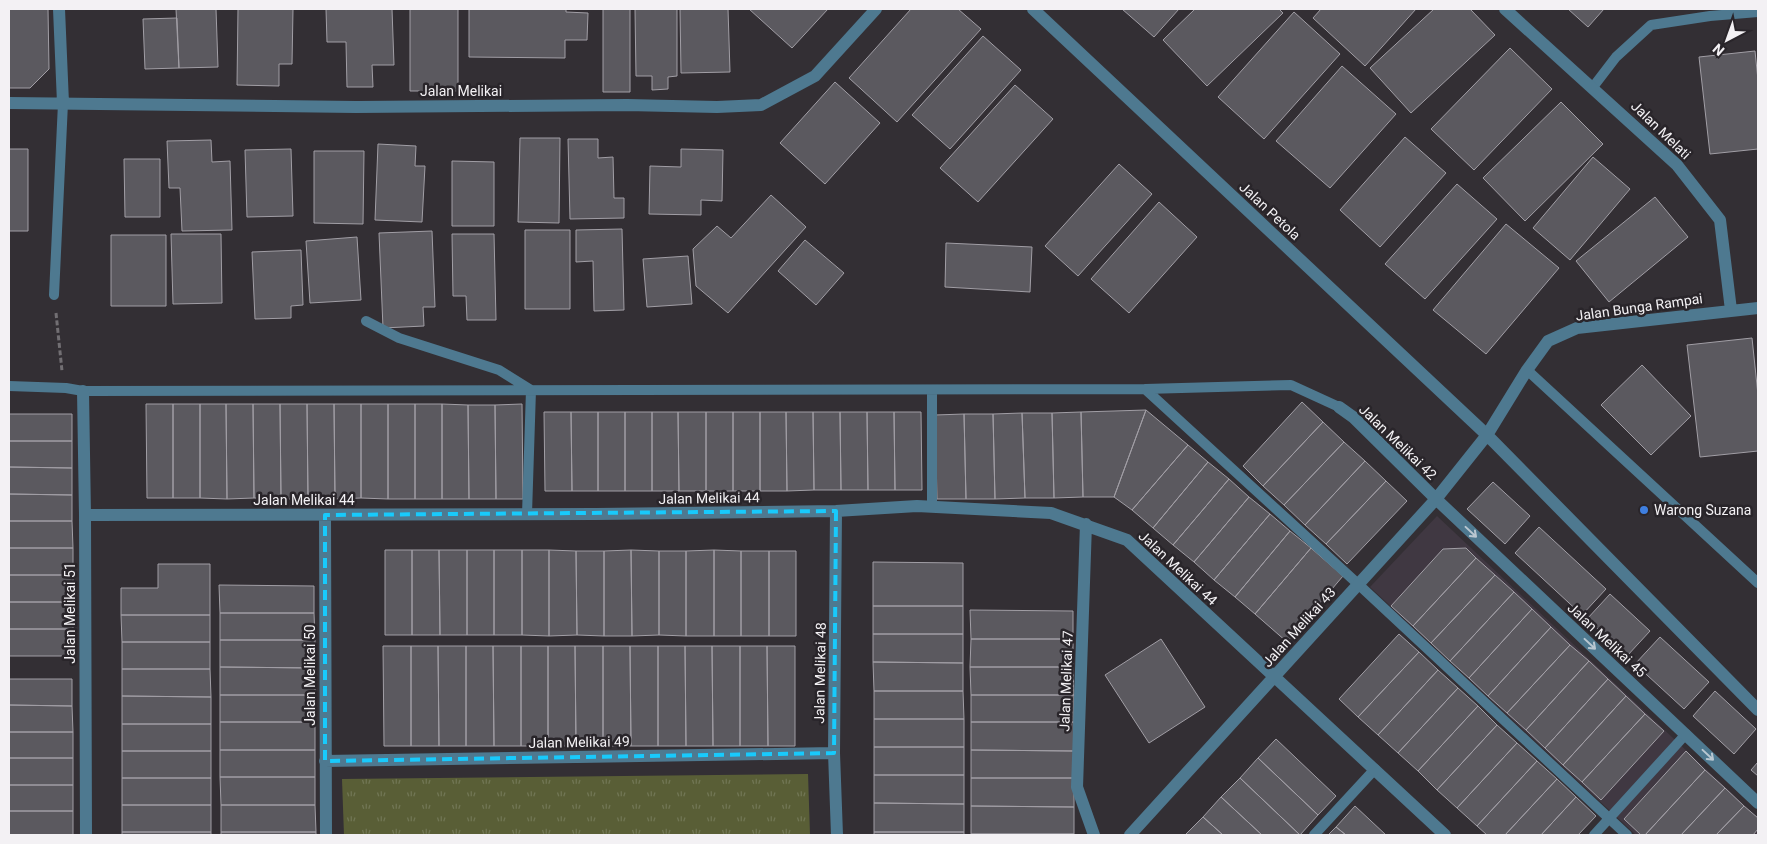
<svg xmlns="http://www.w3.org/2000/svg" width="1767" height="844" font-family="Roboto,sans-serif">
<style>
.built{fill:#403842}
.park{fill:url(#park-tufts)}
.building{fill:#5b595f;stroke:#a19ea5}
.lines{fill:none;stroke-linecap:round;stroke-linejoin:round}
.path{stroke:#726f73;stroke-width:3;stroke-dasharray:5 2.5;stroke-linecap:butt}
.lane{stroke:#4e7990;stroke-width:10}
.street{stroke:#4e7990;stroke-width:12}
.oneway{stroke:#b9c7d1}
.marked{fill:none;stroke:#18cafc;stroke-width:4;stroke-dasharray:10 6;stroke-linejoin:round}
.shop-dot{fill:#3f7fe0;stroke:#29252a;stroke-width:2}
.labels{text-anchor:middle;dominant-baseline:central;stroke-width:5;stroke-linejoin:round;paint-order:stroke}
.street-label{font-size:14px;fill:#f3f1f4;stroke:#29252a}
.poi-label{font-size:14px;fill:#f3f1f4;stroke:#29252a;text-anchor:start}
</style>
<defs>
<pattern id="park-tufts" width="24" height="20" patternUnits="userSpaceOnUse" patternTransform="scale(1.25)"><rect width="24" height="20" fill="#595e36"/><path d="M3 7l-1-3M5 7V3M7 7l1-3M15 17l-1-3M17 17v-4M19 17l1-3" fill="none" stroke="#717654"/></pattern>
</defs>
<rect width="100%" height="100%" fill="#332f34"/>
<path class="built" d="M1437 516 1758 818V835H1636L1370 587Z"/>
<path class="park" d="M808 774 810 835H344L342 779Z"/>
<path class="building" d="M9 9H48L49 69 30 88H9Z
M176 9H216L218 67 179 68Z
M238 9H293L292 64H279V86L237 85Z
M326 9H392L394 65H372L373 87H347L346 42H327Z
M410 9H458V91H410Z
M469 9H566V12L588 13 587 40H565V58L469 57Z
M603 9H630V92H603Z
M635 9H677V76L668 77V89L652 90V76H636Z
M680 9H728L730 72 681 73Z
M749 9H828L792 48Z
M911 9H958L981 29 897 122 849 78Z
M1122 9H1179L1154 37Z
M1195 9H1279L1283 13 1207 86 1163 40Z
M1321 9H1416L1365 66 1313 18Z
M1434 9H1470L1495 35 1411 113 1370 68Z
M1568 9H1604L1588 27Z
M1294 12 1340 54 1264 139 1218 97Z
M177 18 179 68 145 69 143 19Z
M983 36 1021 70 950 149 912 115Z
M1510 48 1552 89 1474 170 1431 129Z
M1755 51 1758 80V149L1710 154 1699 57Z
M1342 66 1396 114 1330 188 1276 141Z
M835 82 880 123 825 184 780 143Z
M1015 85 1053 119 978 202 940 168Z
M1561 102 1603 144 1525 221 1483 178Z
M1405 137 1446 173 1380 247 1340 210Z
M520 138H560L559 223 518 222Z
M568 139H598V158L613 157 614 198H624V218L570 219Z
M211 140 212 162 230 161 232 230 182 231 180 188H169L167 141Z
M378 144 416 146 415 166H425L422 222 375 220Z
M9 149H28V231H9Z
M291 149 293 216 247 217 245 150Z
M681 149 723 150 722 201 701 200V215L649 214 650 166 681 167Z
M314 151H364L363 224 314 223Z
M1593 157 1630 189 1570 260 1533 228Z
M124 159H160V217H125Z
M452 161 494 162V226H452Z
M1119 164 1152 194 1078 276 1045 246Z
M1457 184 1497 219 1425 299 1385 264Z
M771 195 806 227 728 313 696 286 693 249 717 226 731 238Z
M1655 197 1688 237 1609 302 1576 261Z
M1159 202 1197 237 1129 313 1091 279Z
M1506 224 1559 268 1486 354 1433 310Z
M622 229 624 310 594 311 593 261 576 262V230Z
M525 230H570V309H525Z
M432 231 435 307H423L424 326 383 328 379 233Z
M171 234H221L222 303 173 304Z
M452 234H494L496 320H467L466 296H453Z
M111 235H166V306H111Z
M357 237 361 300 310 303 306 241Z
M805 240 844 273 816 305 778 271Z
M946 243 1032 247 1030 292 945 287Z
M301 250 303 305 291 306V318L255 319 252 252Z
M688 256 692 304 647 307 643 259Z
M1752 338 1758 395V451L1700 457 1687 345Z
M1642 365 1691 416 1651 455 1601 405Z
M1302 402 1323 422 1263 486 1243 466Z
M146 404H173V498H147Z
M173 404H200V498H173Z
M200 404H226L227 499 200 498Z
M226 404H253L254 498 227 499Z
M253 404H280L281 499 254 498Z
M280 404H307L308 499H281Z
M307 404H334L335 499H308Z
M334 404H361V498L335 499Z
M361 404H388V499L361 498Z
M388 404H415V499H388Z
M415 404H442V499H415Z
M442 404 468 405 469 499H442Z
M522 404 523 499H496L495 405Z
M468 405H495L496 499H469Z
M1146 410 1188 445 1132 510 1114 497Z
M1146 410 1114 497H1083L1081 412Z
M544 412H571L572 491H545Z
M571 412H598V491H572Z
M598 412H625V491H598Z
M625 412H652V491H625Z
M652 412H678L679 491H652Z
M678 412H706V491H679Z
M706 412H733V491H706Z
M733 412H760V491H733Z
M760 412H786L787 491H760Z
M786 412H813L814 490 787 491Z
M813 412H840L841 490H814Z
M840 412H867L868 490H841Z
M867 412H894L895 490H868Z
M894 412H921L922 490H895Z
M1081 412 1083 497 1054 498 1052 413Z
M1022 413 1025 498 995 499 993 414Z
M1022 413H1052L1054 498H1025Z
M9 414H72V441H9Z
M964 414 966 499H937L935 415Z
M964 414H993L995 499H966Z
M1323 422 1344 442 1284 505 1263 486Z
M9 441H72V468L9 467Z
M1344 442 1365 461 1305 525 1284 505Z
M1188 445 1208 462 1153 528 1132 510Z
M1365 461 1386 481 1326 544 1305 525Z
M1208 462 1229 479 1173 545 1153 528Z
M9 467 72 468V495L9 494Z
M1229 479 1249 497 1194 562 1173 545Z
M1386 481 1407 501 1347 564 1326 544Z
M1493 482 1530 516 1505 544 1467 509Z
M9 494 72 495V521H9Z
M1249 497 1270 514 1214 580 1194 562Z
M1270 514 1290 531 1235 597 1214 580Z
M9 521H72L73 548H9Z
M1539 527 1606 589 1582 615 1515 553Z
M1290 531 1311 548 1255 614 1235 597Z
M9 548H73V575H9Z
M1311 548 1343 576 1287 642 1255 614Z
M1466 548 1476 558 1413 626 1391 606 1443 549Z
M385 550H412V635H385Z
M412 550H439L440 635H412Z
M439 550H467V635H440Z
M467 550H494V635H467Z
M494 550H522V635H494Z
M522 550H549V636L522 635Z
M549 550 576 551 577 635 549 636Z
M631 550 632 636H604V551Z
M631 550 659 551V635L632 636Z
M714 550V636H686V551Z
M714 550 741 551V636H714Z
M576 551H604V636L577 635Z
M659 551H686V636L659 635Z
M741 551H769V636H741Z
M769 551H796V636H769Z
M1476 558 1495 575 1431 643 1413 626Z
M873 562 963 563V606H873Z
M158 564H210V615H121V588H158Z
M9 575H73V602H9Z
M1495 575 1514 592 1450 661 1431 643Z
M219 585 314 586V613H220Z
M1514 592 1532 609 1469 678 1450 661Z
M1610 594 1650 631 1627 656 1587 619Z
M9 602H73V629H9Z
M873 606H963V634H873Z
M1532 609 1551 627 1488 696 1469 678Z
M970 610 1073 611V639H971Z
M220 613H314L315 640H220Z
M121 615H210V642H122Z
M1551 627 1570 645 1507 713 1488 696Z
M9 629H73V656H9Z
M873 634H963V663L873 662Z
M1399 634 1419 652 1358 717 1339 699Z
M1660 637 1709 682 1684 709 1635 664Z
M971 639H1073V667H970Z
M1161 639 1205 707 1149 743 1105 675Z
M220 640H315V668L220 667Z
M122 642H210V669H122Z
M1570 645 1589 661 1526 730 1507 713Z
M383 646H411V746H384Z
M411 646H438L439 746H411Z
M438 646H466V746H439Z
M466 646H493L494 746H466Z
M493 646H521V746H494Z
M521 646H548V746H521Z
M548 646H575L576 746H548Z
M575 646H603V746H576Z
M603 646H630L631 746H603Z
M630 646H658V746H631Z
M658 646H685L686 746H658Z
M685 646H712L713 746H686Z
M712 646H740V746H713Z
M740 646H767L768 746H740Z
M767 646H795V746H768Z
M1419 652 1438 670 1378 735 1358 717Z
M1589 661 1608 679 1545 748 1526 730Z
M873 662 963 663V691H874Z
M220 667 315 668V695H220Z
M970 667H1073L1074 695H971Z
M122 669H210L211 697 122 696Z
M1438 670 1458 688 1398 753 1378 735Z
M9 679H72V706L9 705Z
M1608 679 1626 696 1563 765 1545 748Z
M1458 688 1478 706 1418 771 1398 753Z
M874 691H963L964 719H874Z
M1715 691 1756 729 1734 754 1693 716Z
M220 695H315V722H220Z
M971 695H1074V722H971Z
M122 696 211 697V724H122Z
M1626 696 1645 714 1582 782 1563 765Z
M9 705 72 706 73 732H9Z
M1478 706 1497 725 1437 790 1418 771Z
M1645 714 1664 731 1601 800 1582 782Z
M874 719H964V747H874Z
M220 722H315V750H220Z
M971 722H1074V751L971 750Z
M122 724H211V751H122Z
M1497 725 1517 743 1457 808 1437 790Z
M9 732H73V758H9Z
M1276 739 1336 796 1318 815 1258 758Z
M1517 743 1537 761 1477 826 1457 808Z
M874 747H964V775H874Z
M220 750H315V777H220Z
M971 750 1074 751V778H971Z
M122 751H211V778H122Z
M1686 751 1705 770 1645 835H1641L1624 819Z
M9 758H73V785H9Z
M1258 758 1318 815 1300 835 1240 778Z
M1537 761 1557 779 1505 835H1487L1477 826Z
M1758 762V776L1751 770Z
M1705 770 1725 788 1681 835H1645Z
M874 775H964V804L874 803Z
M220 777H315V805H221Z
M122 778H211V805H122Z
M971 778H1074V807L971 806Z
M1240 778 1300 835H1262L1221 797Z
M1557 779 1576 797 1541 835H1505Z
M9 785H73V811H9Z
M1725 788 1744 806 1716 835H1681Z
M1221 797 1262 835H1223L1203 817Z
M1576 797 1596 816 1578 835H1541Z
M874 803 964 804V832H874Z
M122 805H211V832H122Z
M221 805H315L316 832H221Z
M971 806 1074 807V834H971Z
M1355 806 1386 835H1346L1336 827Z
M1744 806 1758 818V829L1753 835H1716Z
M9 811H73V835H9Z
M1203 817 1223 835H1185Z
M1336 827 1346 835H1328Z
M122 832H211V835H122Z
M221 832H316V835H221Z
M874 832H964V835H874Z
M971 834H1074V835H971Z"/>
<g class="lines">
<path class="path" d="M56 313 62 371"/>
<path class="lane" d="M1593 87 1616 57 1651 25 1710 16 1758 12
M54 295 63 103
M366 321 399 338 499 370 531 390 527 514
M1527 370 1758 583
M9 386 66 388 83 391 1145 389 1291 385 1339 407
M1145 389 1358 584 1627 835
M932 390V507
M1314 835 1375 769
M1594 835 1686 734"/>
<path class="street" d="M59 9 63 103
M1033 9 1487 435 1758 710
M1505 9 1677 165 1720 220 1731 310
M9 103 356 107 627 105 717 107 761 105 815 76 876 9
M83 391 85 515 86 835
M1339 407 1353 417 1436 499 1758 803
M836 511 834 753 837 835
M85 515 596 514 836 511 917 506 1051 513 1127 540 1445 835
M325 515 326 835
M1086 524 1077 787 1094 835
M325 761 834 753
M1130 835 1436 499 1487 435 1527 370 1548 341 1577 328 1758 308"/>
</g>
<defs><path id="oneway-shaft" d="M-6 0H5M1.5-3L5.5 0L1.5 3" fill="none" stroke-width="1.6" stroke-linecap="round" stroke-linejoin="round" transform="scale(1.25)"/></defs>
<g class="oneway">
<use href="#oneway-shaft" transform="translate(1471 532) rotate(43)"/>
<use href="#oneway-shaft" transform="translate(1590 644) rotate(43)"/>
<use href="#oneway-shaft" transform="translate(1708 755) rotate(43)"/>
</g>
<path class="marked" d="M836 511 834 753 325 761V515Z"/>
<circle class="shop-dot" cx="1644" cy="510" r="5"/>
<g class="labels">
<g class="street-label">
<text x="461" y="91">Jalan Melikai</text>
<text transform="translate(1661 130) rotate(44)">Jalan Melati</text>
<text transform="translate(1270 211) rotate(43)">Jalan Petola</text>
<text transform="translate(1639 307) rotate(-8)">Jalan Bunga Rampai</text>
<text transform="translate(1398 442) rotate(44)">Jalan Melikai 42</text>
<text transform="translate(709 498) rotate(-1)">Jalan Melikai 44</text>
<text x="304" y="500">Jalan Melikai 44</text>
<text transform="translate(1178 568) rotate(43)">Jalan Melikai 44</text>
<text transform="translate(70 613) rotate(-90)">Jalan Melikai 51</text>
<text transform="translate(1299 627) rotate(-48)">Jalan Melikai 43</text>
<text transform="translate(1607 640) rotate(43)">Jalan Melikai 45</text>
<text transform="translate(820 673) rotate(-89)">Jalan Melikai 48</text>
<text transform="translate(310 675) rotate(-90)">Jalan Melikai 50</text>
<text transform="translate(1066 681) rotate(-88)">Jalan Melikai 47</text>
<text transform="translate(579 742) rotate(-1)">Jalan Melikai 49</text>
</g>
<g class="poi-label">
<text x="1654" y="510">Warong Suzana</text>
</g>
</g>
<rect width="1767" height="844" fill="none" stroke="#f3f1f4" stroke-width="20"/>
<g transform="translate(1727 40) rotate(221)" stroke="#29252a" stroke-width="4" paint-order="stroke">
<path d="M0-4L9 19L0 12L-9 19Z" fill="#f3f1f4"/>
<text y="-8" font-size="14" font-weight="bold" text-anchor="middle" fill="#f3f1f4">N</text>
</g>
</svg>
